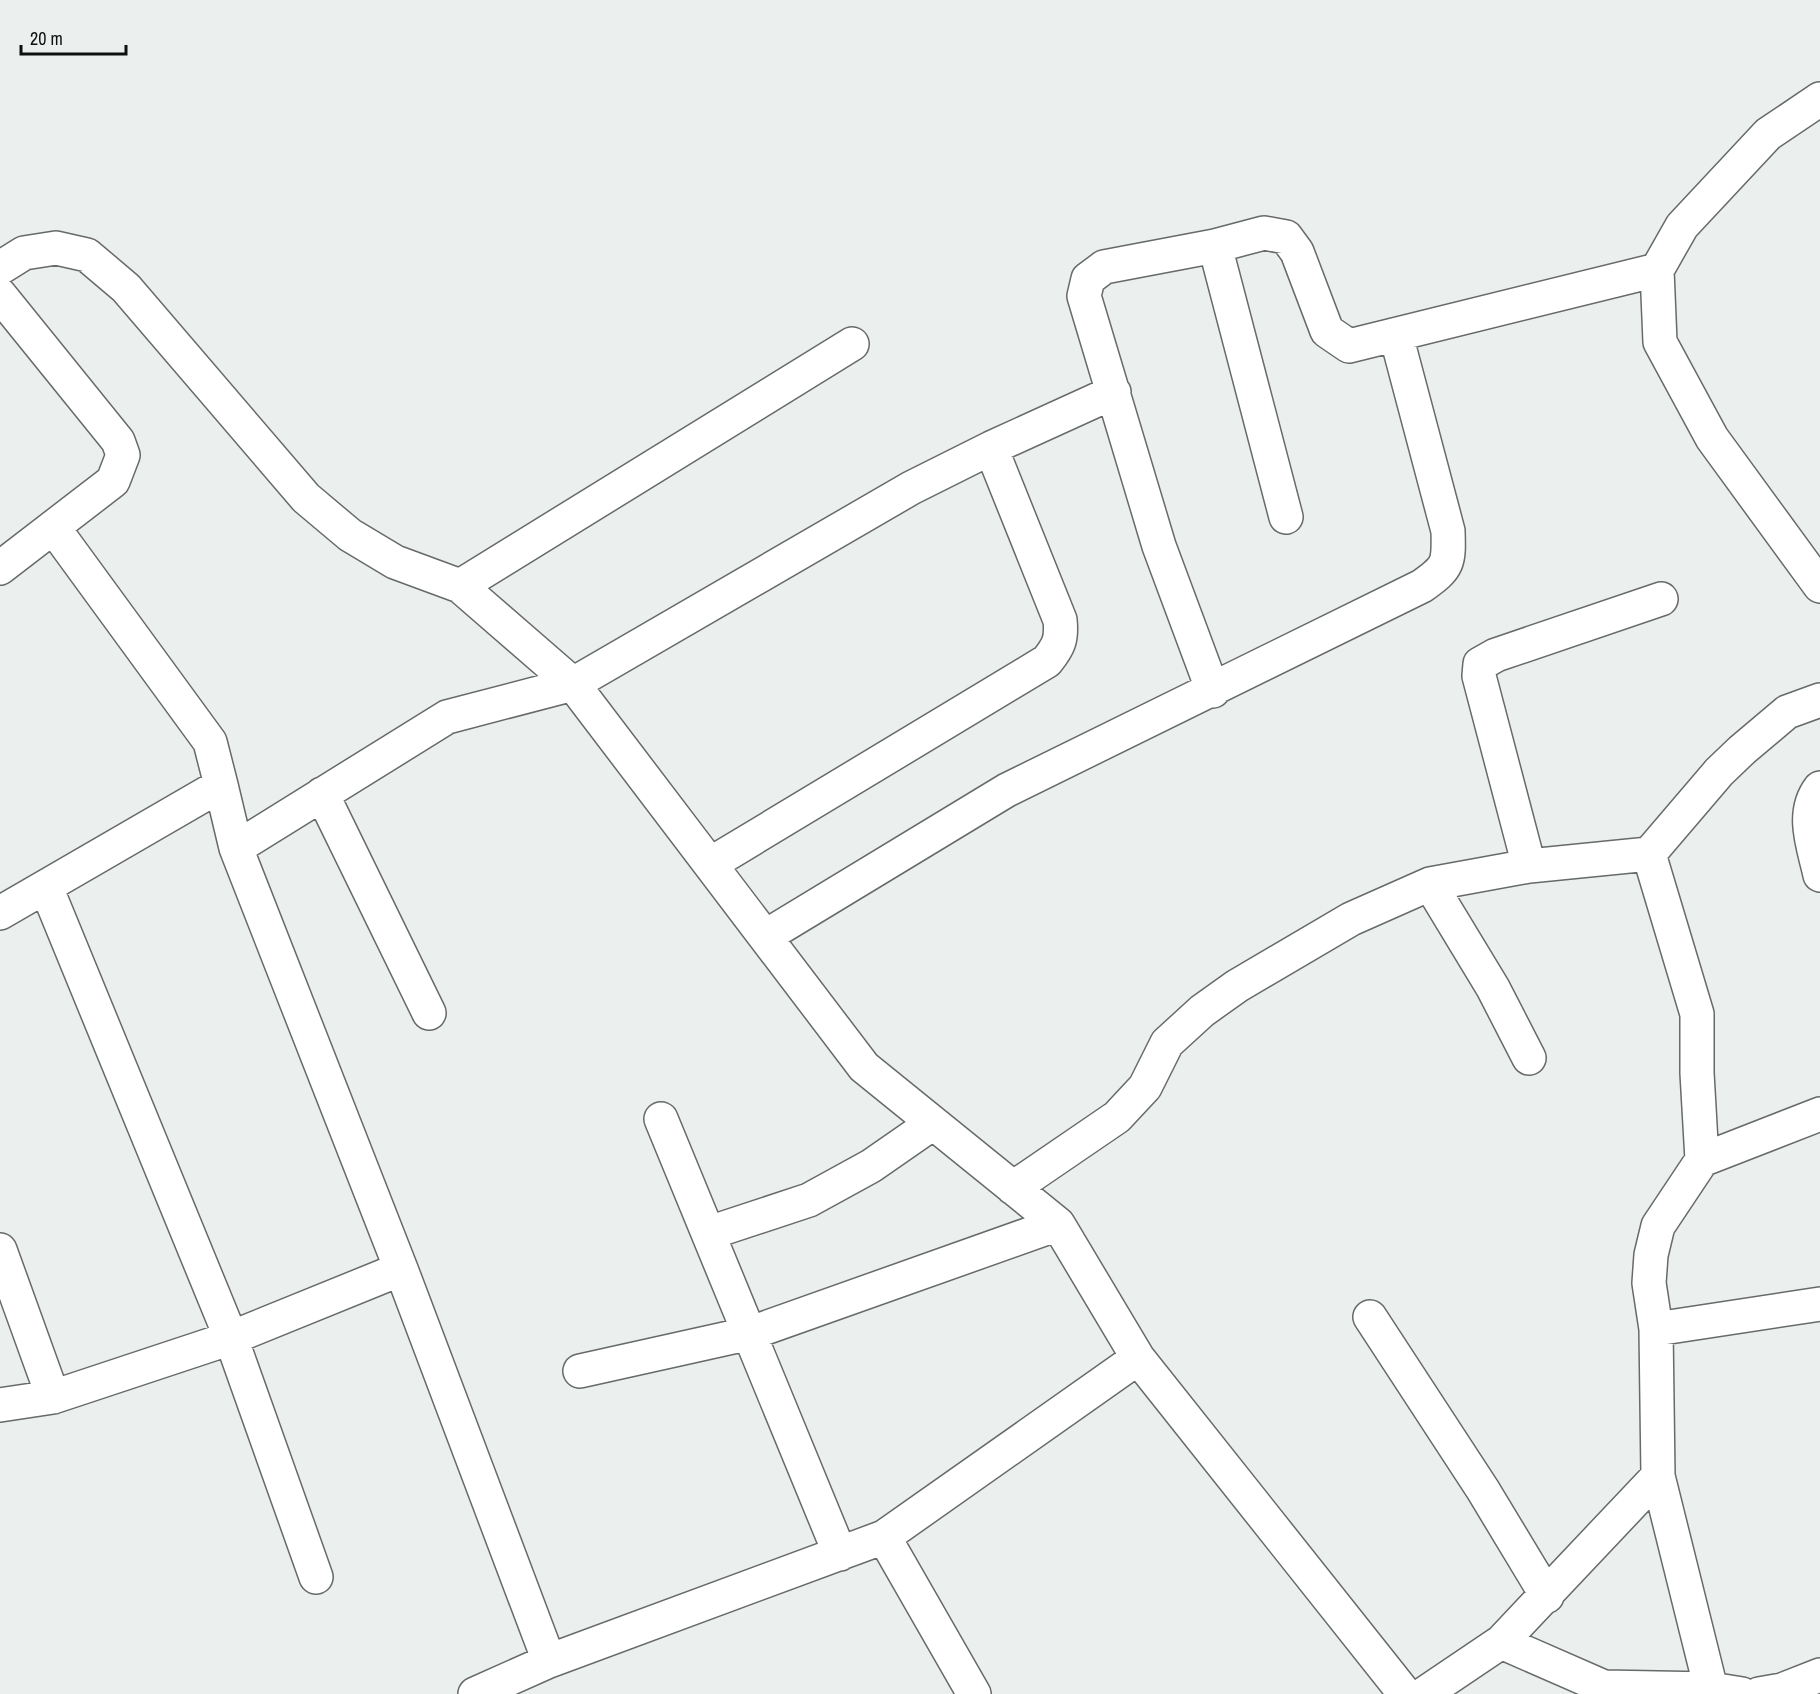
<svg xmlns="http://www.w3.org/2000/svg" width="1820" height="1694" font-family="'Archivo Narrow',sans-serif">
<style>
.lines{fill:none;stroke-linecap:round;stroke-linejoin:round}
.street-casing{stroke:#666a68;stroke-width:36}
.street{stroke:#fff;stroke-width:33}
</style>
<rect width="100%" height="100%" fill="#ebefed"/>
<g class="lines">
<defs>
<path id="street" d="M1820 99 1768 134 1682 226 1657 270 1660 342 1712 438 1820 586
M0 268 24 253 56 248 87 255 126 288 306 498 350 535 395 562 460 586 573 684 864 1067 1058 1224 1138 1358 884 1537 549 1661
M0 295 118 441 123 455 113 481 0 568
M1286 517 1215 246 1264 233 1286 237 1297 252 1327 331 1349 346 1657 270
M53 527 210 742 221 785
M460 586 852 344
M1213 691 1159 546 1084 296 1088 279 1104 267 1215 246
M1820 788C1800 814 1814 847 1820 875
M322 794 429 1013
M1649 854 1697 1014V1073L1702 1160 1658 1226 1651 1255 1649 1283 1656 1329 1658 1476 1711 1689
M712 863 1047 661C1059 646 1062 639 1060 620L991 448
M1529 866 1479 676 1480 664 1496 655 1661 599
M1430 884 1493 988 1529 1058
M46 887 231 1338 316 1577
M0 913 221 785 236 848
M766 936 1007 790 1422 586C1449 567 1449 563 1448 531L1396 335
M661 1119 840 1554
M1702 1160 1820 1114
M1013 1188 1117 1117 1145 1087 1167 1043 1202 1011 1237 986 1351 919 1430 884 1529 866 1649 854 1719 772 1742 750 1787 712 1820 700
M709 1233 809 1200 871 1166 933 1123
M0 1250 53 1397
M1370 1317 1483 1490 1547 1596
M1656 1329 1820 1304
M1138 1358 1405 1694
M580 1371 751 1333 1058 1224
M0 1405 53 1397 231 1338 401 1269
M884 1537 974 1694
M1501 1642 1604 1687 1711 1689 1742 1694
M475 1694 549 1661 401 1269 236 848 447 717 573 684 911 488 991 448 1114 392
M1424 1694 1501 1642 1658 1476
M1759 1694 1782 1690 1820 1675"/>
</defs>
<use href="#street" class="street-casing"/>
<use href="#street" class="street"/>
</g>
<path d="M21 45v9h105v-9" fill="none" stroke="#0f1010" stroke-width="3"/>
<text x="30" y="45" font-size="18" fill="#0f1010" stroke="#ebefed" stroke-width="4.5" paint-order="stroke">20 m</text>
</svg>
